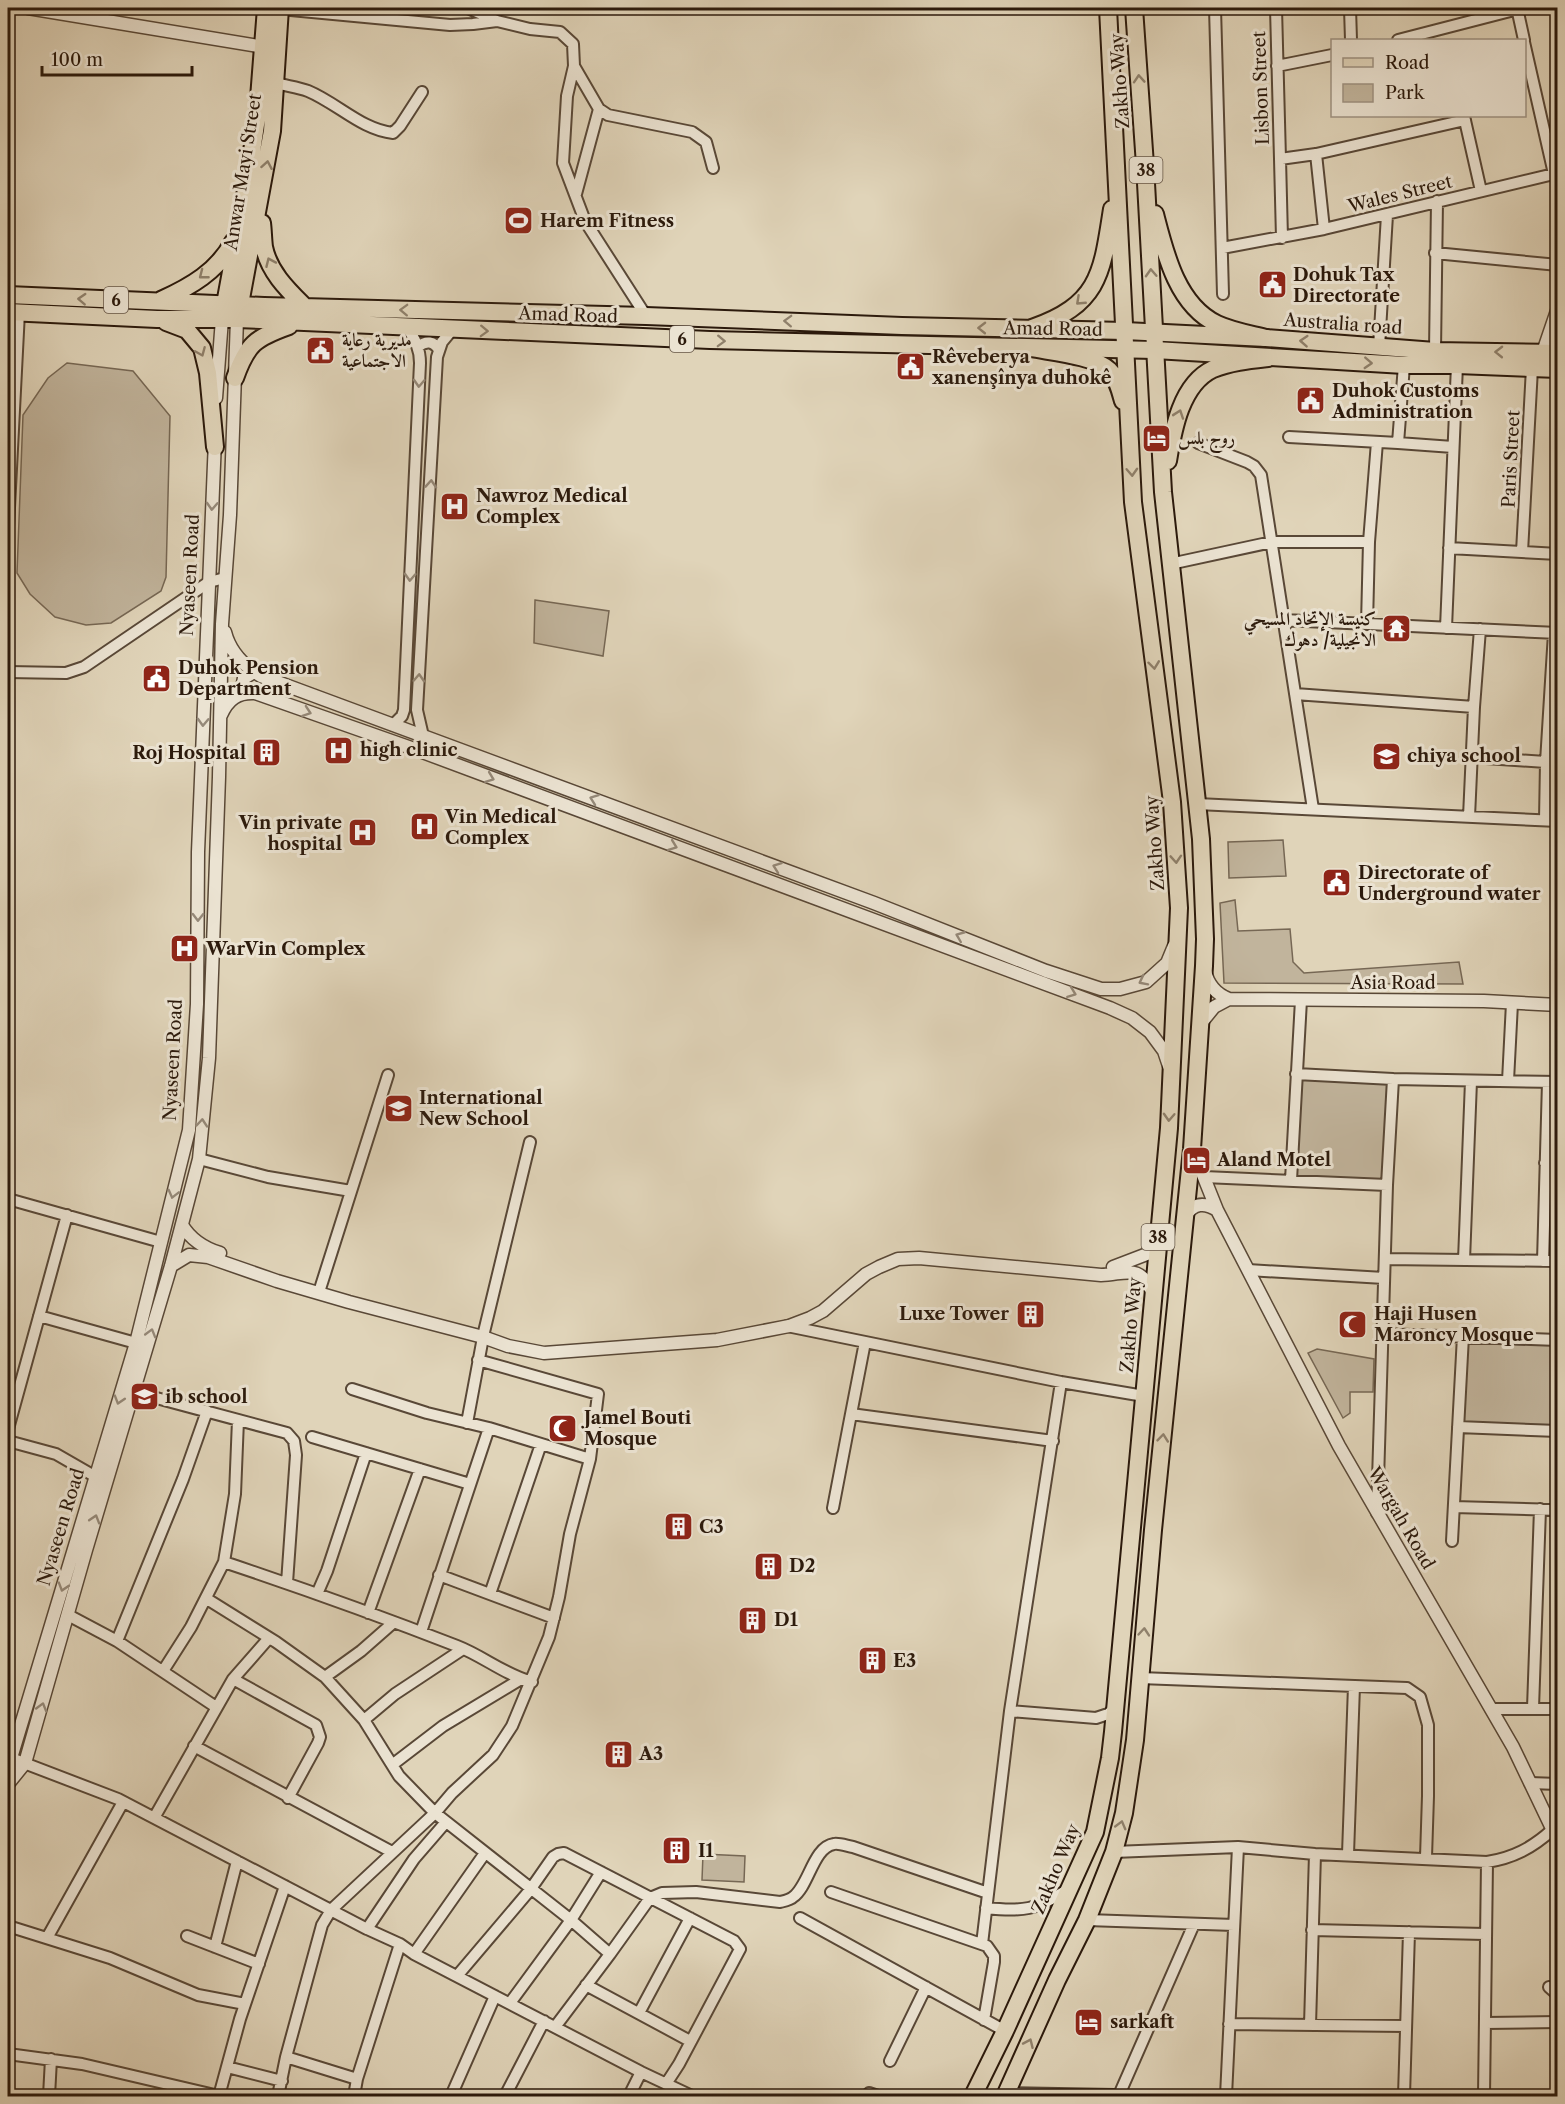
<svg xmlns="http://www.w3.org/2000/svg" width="1565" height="2104" font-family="'Libre Caslon Text',Amiri,serif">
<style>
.green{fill:#c1b49c;stroke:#766754;stroke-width:1.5}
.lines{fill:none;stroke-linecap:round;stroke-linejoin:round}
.minor-casing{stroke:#594837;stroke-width:14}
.tertiary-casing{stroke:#594837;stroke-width:15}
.primary-casing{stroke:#2c1a0c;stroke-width:20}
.trunk-casing{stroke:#2c1a0c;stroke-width:20}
.minor{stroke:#ebe3d2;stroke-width:10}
.tertiary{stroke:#ebe3d2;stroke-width:12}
.primary{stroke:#e0d4b9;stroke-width:16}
.trunk{stroke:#e0d4b9;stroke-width:16}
.oneway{stroke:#8f806b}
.oneway2{stroke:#958979}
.labels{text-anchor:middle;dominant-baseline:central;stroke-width:6;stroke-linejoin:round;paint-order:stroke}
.shield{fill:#ebe3d2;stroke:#655647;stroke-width:1.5}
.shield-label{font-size:16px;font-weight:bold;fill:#2c1a0c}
.street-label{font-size:18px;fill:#2c1a0c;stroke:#ebe3d2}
.poi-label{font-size:18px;font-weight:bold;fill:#2c1a0c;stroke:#ebe3d2;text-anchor:start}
</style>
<rect width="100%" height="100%" fill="#e0d4b9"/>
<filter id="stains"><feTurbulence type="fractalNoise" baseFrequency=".00333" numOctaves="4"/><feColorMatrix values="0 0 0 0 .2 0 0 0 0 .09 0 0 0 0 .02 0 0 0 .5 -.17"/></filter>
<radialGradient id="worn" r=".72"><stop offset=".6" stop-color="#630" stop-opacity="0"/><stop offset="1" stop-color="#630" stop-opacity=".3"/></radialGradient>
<path class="green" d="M67 363 133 371 170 416 166 577 161 591 111 623 86 625 55 617 30 594 17 573 23 415 48 378Z
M535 600 609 611 603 656 534 643Z
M1283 840 1286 876 1229 878 1228 842Z
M1235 900 1238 931 1290 929 1293 962 1304 973 1459 962 1463 984 1224 983 1220 903Z
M1296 1074 1393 1079 1387 1185 1291 1180Z
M1463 1336 1557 1340V1431L1458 1427Z
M1317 1349 1374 1359 1373 1392H1350V1413L1343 1418 1308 1353Z
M703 1854 745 1856 744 1882 702 1880Z"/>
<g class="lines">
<defs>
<path id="minor" d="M468 8 497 21 530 29 560 32 573 44 574 66 567 96 563 163 585 221 646 316
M1215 8 1223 294
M1276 8 1280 159 1316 154 1465 120
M1350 8 1351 40
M1517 8 1524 40
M280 9 450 25 473 24 497 21
M1398 40 1522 8
M1524 42 1554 174
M574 66 599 109 608 115 692 132 706 142 713 168
M1277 66 1332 55
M276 83C286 86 298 87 308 91 337 103 362 130 393 133L400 126 422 92
M1464 116 1481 191
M1316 154 1324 229
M1280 159 1282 238
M576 194 599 109
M1222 248 1324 229 1558 173
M1435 253 1558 265
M418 347C426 340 434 341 439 350
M1379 347 1387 215
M1435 351 1437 201
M1404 365 1398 443 1453 447
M1289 437 1398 443
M1198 443 1247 462 1254 466 1261 475 1313 809
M8 527 19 312
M1449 548 1558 554
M1522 552 1532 368
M1170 564 1272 542H1369
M1284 620 1558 633
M1367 624 1369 542 1377 442
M1446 628 1457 365
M8 672 66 673 84 667 209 582 225 578
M1295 694 1474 707
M393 725 402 716 404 710 420 363C420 349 416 339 407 328
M423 736 417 710 437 357 442 342 452 330
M1471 757 1546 762
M1197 804 1558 821
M1469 817 1474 707 1480 629
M1545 820 1546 762 1554 633
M1296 1074 1393 1079 1558 1082
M1508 1081 1512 1003
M199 1159 268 1177 351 1191
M1545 1163 1558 1164
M1204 1177 1387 1185
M1291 1180 1301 1000
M8 1199 161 1242
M1385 1259 1558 1261
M1464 1260 1471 1081
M1543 1261 1548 1082
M1248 1270 1384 1278
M320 1289 388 1075
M39 1316 136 1343
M787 1326 1061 1382 1144 1396
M1383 1334 1558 1340
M865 1342 851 1414 1053 1441
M352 1389 427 1413 489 1428 590 1459
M134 1392 287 1433 294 1441 296 1455 287 1583
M467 1423 484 1332 530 1142
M1458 1427 1558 1431
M8 1429 67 1215
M312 1437 470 1484
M8 1441 56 1454 96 1477
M1454 1507 1558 1510
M833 1508 851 1414
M1377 1513 1387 1185 1393 1079
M1452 1541 1463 1336
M224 1562C302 1588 380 1616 457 1646 483 1656 505 1675 532 1682
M439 1575 554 1618
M317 1594 327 1571 366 1453
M490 1594 541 1444
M207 1599 276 1642 325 1677 364 1720 399 1776 435 1813 571 1920 610 1954
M368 1613 420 1469
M68 1615 117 1641 216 1707
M421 1632 489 1428
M117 1641 183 1479 207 1411
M163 1671 191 1627 224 1562 235 1494 238 1420
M325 1677 361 1651 394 1622
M1140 1678 1407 1688 1420 1697 1428 1725V1796L1426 1857
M233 1679 316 1725 320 1737 318 1743 288 1798
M1533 1708 1540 1509
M1491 1709H1558
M1010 1711 1096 1718 1108 1714 1115 1708
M364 1720 395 1694 463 1649
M194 1746 392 1852
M11 1758 118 1799 367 1929 400 1944 414 1954 641 2072 692 2096
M392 1765 443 1726 521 1679
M1530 1783 1558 1784
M154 1818 233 1679 269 1638
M1114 1852 1238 1847 1315 1854 1487 1862C1513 1858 1532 1848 1552 1830
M1348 1854 1354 1686
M831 1892 987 1946 994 1956V1962L984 2020
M986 1908C1024 1912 1035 1910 1067 1890
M800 1918 1005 2031
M1087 1920 1234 1925
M8 1926 110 1958 198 1995 245 2004
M367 1929 414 1859 446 1822
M1312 1930 1485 1934
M187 1936 259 1964
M47 1938 123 1802
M982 1944 1010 1711 1061 1382
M215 1947 237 1861
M414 1954 485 1853
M457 1976 530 1890 553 1857 558 1854 564 1853 734 1941 740 1949 679 2064 666 2084
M586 1985 690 2041
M1549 1987 1558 1995
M510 2003 571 1920 601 1872
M639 2013 690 1918
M1485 2023 1558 2022
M1229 2024 1406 2026
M1310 2025 1315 1854
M555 2027 610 1954 650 1898 662 1893 696 1892 780 1902C784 1901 790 1900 793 1897 809 1886 813 1847 834 1844 839 1843 847 1846 853 1847L988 1893
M8 2054 82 2064 219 2096
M286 2057 357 2079
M890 2061 926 1987
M227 2067 282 2081
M869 2093 878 2096
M1007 2093 1171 2096
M1119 2095 1194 1924
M49 2096 51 2059
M219 2096 240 2019 285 1886
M278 2096 286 2057 322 1925 331 1910 435 1813 452 1793 493 1755 512 1726 549 1637 559 1597 570 1534 590 1459 598 1394 478 1360
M354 2096 357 2079 400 1944
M451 2096 495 1996
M505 2096 544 2021
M629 2096 641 2072
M1226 2096 1238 1847
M1404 2096 1409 1932
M1484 2096 1487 1862"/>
<path id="tertiary" d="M28 8 264 47
M1543 352 1558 308
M216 398 222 319
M225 632C230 652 244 666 261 676L874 903 1046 971 1101 989H1120L1146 982 1167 963 1174 946
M248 693 243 683 244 678 254 672
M221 715C228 699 238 692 255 693L417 750 1110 1008 1132 1018 1150 1032 1164 1051 1169 1066
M1205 971C1208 985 1216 994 1229 999L1484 1001 1558 1005
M1201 1023 1214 1007 1229 999
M1193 1150 1217 1210 1339 1446 1513 1747 1558 1841
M1185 1216C1194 1203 1204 1202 1217 1210
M182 1225C191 1240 204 1248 220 1253
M171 1266 189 1255 208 1257 277 1281 349 1302 483 1337 508 1346 544 1353 717 1340 789 1326 810 1318 823 1311 866 1274 879 1267 898 1259 919 1258 1101 1275C1127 1274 1139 1263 1153 1293
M1113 1267 1147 1254 1157 1245
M8 1780 11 1758 136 1343 189 1130 197 1004 198 852 215 440
M8 1784 25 1763 86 1550 171 1266 199 1159 209 1058 219 777 222 624 230 515 237 319"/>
<path id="primary" d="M262 223C263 231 263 239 264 247 269 272 288 290 305 307
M8 295 264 306 646 316 902 326 1125 331 1266 338 1435 351 1558 353
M161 300C190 287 218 271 233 242
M8 312 157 319H237L710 340 1155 350 1404 365H1457L1558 369
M223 315 247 185 258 111 266 8
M238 315 272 131 280 8
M166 322 187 330 202 348 208 373 215 447
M235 378C247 344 255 338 289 326"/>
<path id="trunk" d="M1155 214C1165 253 1177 305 1217 324 1232 331 1250 334 1266 338
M1032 328C1100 304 1102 273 1112 209
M1031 348C1051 352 1095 356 1109 370 1117 378 1120 390 1123 401
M1168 461C1173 430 1181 384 1213 369 1230 362 1250 360 1268 358
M973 2096 1005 2031 1095 1832 1110 1758 1113 1732 1169 1128 1179 908 1172 802 1133 502 1108 8
M1005 2096 1057 1980 1087 1920 1114 1852 1124 1813 1135 1740 1153 1530 1192 1149 1204 966 1205 939 1201 839 1163 492 1145 165 1134 8"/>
</defs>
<use href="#minor" class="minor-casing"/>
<use href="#tertiary" class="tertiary-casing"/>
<use href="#primary" class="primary-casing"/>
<use href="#trunk" class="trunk-casing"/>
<use href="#minor" class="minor"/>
<use href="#tertiary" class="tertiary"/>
<use href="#primary" class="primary"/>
<use href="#trunk" class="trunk"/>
</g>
<defs><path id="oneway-chevron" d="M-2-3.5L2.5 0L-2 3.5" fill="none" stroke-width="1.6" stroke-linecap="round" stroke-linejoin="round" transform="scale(1.5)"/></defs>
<g class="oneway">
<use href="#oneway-chevron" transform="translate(1139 79) rotate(-94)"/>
<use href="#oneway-chevron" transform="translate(267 165) rotate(-80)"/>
<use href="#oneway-chevron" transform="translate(270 262) rotate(-114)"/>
<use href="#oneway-chevron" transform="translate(1151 273) rotate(-93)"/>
<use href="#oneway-chevron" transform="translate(203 275) rotate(142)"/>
<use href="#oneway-chevron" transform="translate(82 299) rotate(-177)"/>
<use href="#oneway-chevron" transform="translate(1080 301) rotate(137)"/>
<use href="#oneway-chevron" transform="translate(404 310) rotate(-178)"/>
<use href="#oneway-chevron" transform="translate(788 321) rotate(-178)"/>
<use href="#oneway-chevron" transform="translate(982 328) rotate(-179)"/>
<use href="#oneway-chevron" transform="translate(484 331) rotate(2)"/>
<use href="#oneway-chevron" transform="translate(721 341) rotate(2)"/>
<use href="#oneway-chevron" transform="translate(1304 341) rotate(-176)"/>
<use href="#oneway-chevron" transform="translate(201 352) rotate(67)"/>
<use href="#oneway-chevron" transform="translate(1499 352) rotate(-179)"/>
<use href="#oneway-chevron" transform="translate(1368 363) rotate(3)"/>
<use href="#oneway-chevron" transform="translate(1179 414) rotate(-71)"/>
<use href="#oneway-chevron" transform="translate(1132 472) rotate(87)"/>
<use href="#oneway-chevron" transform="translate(1154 665) rotate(83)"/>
<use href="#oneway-chevron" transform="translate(1176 859) rotate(86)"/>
<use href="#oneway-chevron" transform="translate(1169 1117) rotate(93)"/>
<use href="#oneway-chevron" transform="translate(1163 1438) rotate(-84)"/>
<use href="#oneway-chevron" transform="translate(1144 1632) rotate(-85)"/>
<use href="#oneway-chevron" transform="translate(1121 1825) rotate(-75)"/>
<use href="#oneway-chevron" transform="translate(1029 2043) rotate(-66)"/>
</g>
<g class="oneway2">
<use href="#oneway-chevron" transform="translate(419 383) rotate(93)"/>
<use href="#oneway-chevron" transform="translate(431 484) rotate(-86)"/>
<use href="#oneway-chevron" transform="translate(212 506) rotate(93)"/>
<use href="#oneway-chevron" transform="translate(410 577) rotate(93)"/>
<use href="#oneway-chevron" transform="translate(419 678) rotate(-87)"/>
<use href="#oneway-chevron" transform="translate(307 712) rotate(19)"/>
<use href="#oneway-chevron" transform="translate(203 722) rotate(92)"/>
<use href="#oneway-chevron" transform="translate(490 778) rotate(21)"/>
<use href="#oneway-chevron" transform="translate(594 799) rotate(-160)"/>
<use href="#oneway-chevron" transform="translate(673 846) rotate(21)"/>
<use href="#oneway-chevron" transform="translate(777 867) rotate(-160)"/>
<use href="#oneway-chevron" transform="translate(198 917) rotate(91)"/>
<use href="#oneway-chevron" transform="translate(960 936) rotate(-158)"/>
<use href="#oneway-chevron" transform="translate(1143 981) rotate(153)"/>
<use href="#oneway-chevron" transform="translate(1072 993) rotate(21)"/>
<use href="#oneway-chevron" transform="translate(202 1123) rotate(-85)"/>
<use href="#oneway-chevron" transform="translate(173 1194) rotate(104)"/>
<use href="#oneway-chevron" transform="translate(151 1333) rotate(-74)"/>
<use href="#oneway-chevron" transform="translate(119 1400) rotate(107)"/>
<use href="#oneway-chevron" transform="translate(95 1519) rotate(-73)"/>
<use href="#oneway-chevron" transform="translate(63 1587) rotate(107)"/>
<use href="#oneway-chevron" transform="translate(42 1707) rotate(-74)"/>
</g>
<defs>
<symbol id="stadium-square" viewBox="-11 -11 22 22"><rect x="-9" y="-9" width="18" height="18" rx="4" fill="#8f2418" stroke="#ebe3d2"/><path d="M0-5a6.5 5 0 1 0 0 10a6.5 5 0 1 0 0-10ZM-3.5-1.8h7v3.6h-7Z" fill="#fff"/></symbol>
<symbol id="civic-square" viewBox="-11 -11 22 22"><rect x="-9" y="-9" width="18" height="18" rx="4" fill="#8f2418" stroke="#ebe3d2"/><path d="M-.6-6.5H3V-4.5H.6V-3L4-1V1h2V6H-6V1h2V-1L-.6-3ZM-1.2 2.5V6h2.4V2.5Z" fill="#fff"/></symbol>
<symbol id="hotel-square" viewBox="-11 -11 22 22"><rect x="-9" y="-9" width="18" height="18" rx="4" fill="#8f2418" stroke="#ebe3d2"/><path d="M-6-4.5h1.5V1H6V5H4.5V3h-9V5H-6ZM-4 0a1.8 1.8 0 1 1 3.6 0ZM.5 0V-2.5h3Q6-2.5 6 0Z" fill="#fff"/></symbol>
<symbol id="hospital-square" viewBox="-11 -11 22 22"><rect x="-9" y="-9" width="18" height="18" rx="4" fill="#8f2418" stroke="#ebe3d2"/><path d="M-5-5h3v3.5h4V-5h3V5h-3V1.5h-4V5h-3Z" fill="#fff"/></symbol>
<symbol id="temple-square" viewBox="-11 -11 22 22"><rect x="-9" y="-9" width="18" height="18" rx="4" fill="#8f2418" stroke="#ebe3d2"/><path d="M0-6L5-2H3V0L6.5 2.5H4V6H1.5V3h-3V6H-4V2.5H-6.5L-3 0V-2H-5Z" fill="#fff"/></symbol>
<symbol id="building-square" viewBox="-11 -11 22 22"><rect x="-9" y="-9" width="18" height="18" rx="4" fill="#8f2418" stroke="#ebe3d2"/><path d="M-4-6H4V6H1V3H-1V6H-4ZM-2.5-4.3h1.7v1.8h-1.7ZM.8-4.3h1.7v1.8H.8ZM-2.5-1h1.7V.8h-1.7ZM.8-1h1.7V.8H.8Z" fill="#fff"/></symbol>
<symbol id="school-square" viewBox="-11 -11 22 22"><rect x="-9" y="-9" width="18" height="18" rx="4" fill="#8f2418" stroke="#ebe3d2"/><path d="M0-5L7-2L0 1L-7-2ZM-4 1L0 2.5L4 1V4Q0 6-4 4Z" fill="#fff"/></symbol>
<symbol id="mosque-square" viewBox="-11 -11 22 22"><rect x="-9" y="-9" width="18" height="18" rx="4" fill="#8f2418" stroke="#ebe3d2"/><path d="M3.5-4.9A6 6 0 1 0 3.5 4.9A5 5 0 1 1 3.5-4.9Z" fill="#fff"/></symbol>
</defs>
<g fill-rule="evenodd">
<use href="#stadium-square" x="502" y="204" width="33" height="33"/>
<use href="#civic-square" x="1256" y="268" width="33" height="33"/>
<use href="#civic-square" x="304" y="334" width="33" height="33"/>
<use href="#civic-square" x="894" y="350" width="33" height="33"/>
<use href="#civic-square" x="1294" y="384" width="33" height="33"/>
<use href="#hotel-square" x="1140" y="422" width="33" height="33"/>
<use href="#hospital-square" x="438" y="490" width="33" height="33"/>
<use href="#temple-square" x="1380" y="612" width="33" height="33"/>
<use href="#civic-square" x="140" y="662" width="33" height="33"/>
<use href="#hospital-square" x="322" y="734" width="33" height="33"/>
<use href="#building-square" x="250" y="736" width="33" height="33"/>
<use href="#school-square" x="1370" y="740" width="33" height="33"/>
<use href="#hospital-square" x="408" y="810" width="33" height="33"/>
<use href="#hospital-square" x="346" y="816" width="33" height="33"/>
<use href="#civic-square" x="1320" y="866" width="33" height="33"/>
<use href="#hospital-square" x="168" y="932" width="33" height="33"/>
<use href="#school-square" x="382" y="1092" width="33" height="33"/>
<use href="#hotel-square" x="1180" y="1144" width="33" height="33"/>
<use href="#building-square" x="1014" y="1298" width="33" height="33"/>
<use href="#mosque-square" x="1336" y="1308" width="33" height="33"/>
<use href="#school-square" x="128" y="1380" width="33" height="33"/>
<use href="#mosque-square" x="546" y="1412" width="33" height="33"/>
<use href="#building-square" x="662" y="1510" width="33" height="33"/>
<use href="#building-square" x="752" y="1550" width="33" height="33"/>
<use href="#building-square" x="736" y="1604" width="33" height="33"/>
<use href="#building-square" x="856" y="1644" width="33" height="33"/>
<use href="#building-square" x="602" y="1738" width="33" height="33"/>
<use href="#building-square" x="660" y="1834" width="33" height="33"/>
<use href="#hotel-square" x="1072" y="2006" width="33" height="33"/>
</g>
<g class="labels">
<g class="shield">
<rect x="1129.5" y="157" width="33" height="26" rx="4.5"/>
<rect x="104" y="287" width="24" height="26" rx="4.5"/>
<rect x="670" y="326" width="24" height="26" rx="4.5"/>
<rect x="1141.5" y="1224" width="33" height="26" rx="4.5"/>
</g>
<g class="shield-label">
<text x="1146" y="170">38</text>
<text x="116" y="300">6</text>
<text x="682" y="339">6</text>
<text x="1158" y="1237">38</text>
</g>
<g class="street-label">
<text transform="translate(1120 81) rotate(-94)">Zakho Way</text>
<text transform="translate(1261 88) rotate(-92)">Lisbon Street</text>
<text transform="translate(243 172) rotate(-81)">Anwar Mayi Street</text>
<text transform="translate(1400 194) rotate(-14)">Wales Street</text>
<text transform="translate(568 315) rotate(2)">Amad Road</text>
<text transform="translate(1343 324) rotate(4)">Australia road</text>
<text transform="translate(1053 329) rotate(1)">Amad Road</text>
<text transform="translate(1511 459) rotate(-87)">Paris Street</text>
<text transform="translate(190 575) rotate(-87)">Nyaseen Road</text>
<text transform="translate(1155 843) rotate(-94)">Zakho Way</text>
<text x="1393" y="983">Asia Road</text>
<text transform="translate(173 1060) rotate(-87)">Nyaseen Road</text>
<text transform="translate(1131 1325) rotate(-85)">Zakho Way</text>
<text transform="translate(1401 1518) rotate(60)">Wargah Road</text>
<text transform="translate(61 1527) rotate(-73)">Nyaseen Road</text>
<text transform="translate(1056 1869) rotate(-67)">Zakho Way</text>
</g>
<g class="poi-label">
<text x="540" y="221">Harem Fitness</text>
<text x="1293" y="275">Dohuk Tax<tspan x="1293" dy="21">Directorate</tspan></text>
<text x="342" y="340">مديرية رعاية<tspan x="342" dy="21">الاجتماعية</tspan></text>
<text x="932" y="357">Rêveberya<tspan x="932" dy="21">xanenşînya duhokê</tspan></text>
<text x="1332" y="391">Duhok Customs<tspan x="1332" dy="21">Administration</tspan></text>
<text x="1178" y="438">روج بلس</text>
<text x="476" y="496">Nawroz Medical<tspan x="476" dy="21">Complex</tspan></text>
<text x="1376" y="619" text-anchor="end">كنيسة الإتحاد المسيحي<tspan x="1376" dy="21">الانجيلية/ دهوك</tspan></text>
<text x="178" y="668">Duhok Pension<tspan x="178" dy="21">Department</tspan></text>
<text x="360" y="750">high clinic</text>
<text x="246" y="753" text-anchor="end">Roj Hospital</text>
<text x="1407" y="756">chiya school</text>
<text x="445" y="817">Vin Medical<tspan x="445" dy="21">Complex</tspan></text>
<text x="342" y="823" text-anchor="end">Vin private<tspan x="342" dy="21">hospital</tspan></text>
<text x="1358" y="873">Directorate of<tspan x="1358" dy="21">Underground water</tspan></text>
<text x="206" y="949">WarVin Complex</text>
<text x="419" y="1098">International<tspan x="419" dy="21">New School</tspan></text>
<text x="1217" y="1160">Aland Motel</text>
<text x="1009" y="1314" text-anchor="end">Luxe Tower</text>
<text x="1374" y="1314">Haji Husen<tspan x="1374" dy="21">Maroncy Mosque</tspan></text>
<text x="165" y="1397">ib school</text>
<text x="584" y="1418">Jamel Bouti<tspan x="584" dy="21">Mosque</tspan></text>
<text x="699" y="1527">C3</text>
<text x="789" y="1566">D2</text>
<text x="774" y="1620">D1</text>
<text x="893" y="1661">E3</text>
<text x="639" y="1754">A3</text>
<text x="698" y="1851">I1</text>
<text x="1110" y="2022">sarkaft</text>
</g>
</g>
<rect width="1565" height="2104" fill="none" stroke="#e0d4b9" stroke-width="30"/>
<rect x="9" y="9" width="1547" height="2086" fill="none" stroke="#2c1a0c" stroke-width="3"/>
<rect x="15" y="15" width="1535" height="2074" fill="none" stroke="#2c1a0c" stroke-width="1.5"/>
<rect x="1331" y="39" width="195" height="78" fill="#ebe3d2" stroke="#9f9383" stroke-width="1.5"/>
<rect x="1343" y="58" width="30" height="9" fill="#e0d4b9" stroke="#9f9383" stroke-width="1.5"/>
<text x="1385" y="69" font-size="18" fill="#2c1a0c">Road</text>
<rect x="1343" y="84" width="30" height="18" fill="#c1b49c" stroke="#9f9383" stroke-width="1.5"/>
<text x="1385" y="99" font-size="18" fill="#2c1a0c">Park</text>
<path d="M42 66v9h150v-9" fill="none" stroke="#2c1a0c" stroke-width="3"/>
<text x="51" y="66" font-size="18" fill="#2c1a0c" stroke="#ebe3d2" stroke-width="4.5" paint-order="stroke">100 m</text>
<rect width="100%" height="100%" filter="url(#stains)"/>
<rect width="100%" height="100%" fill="url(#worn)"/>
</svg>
